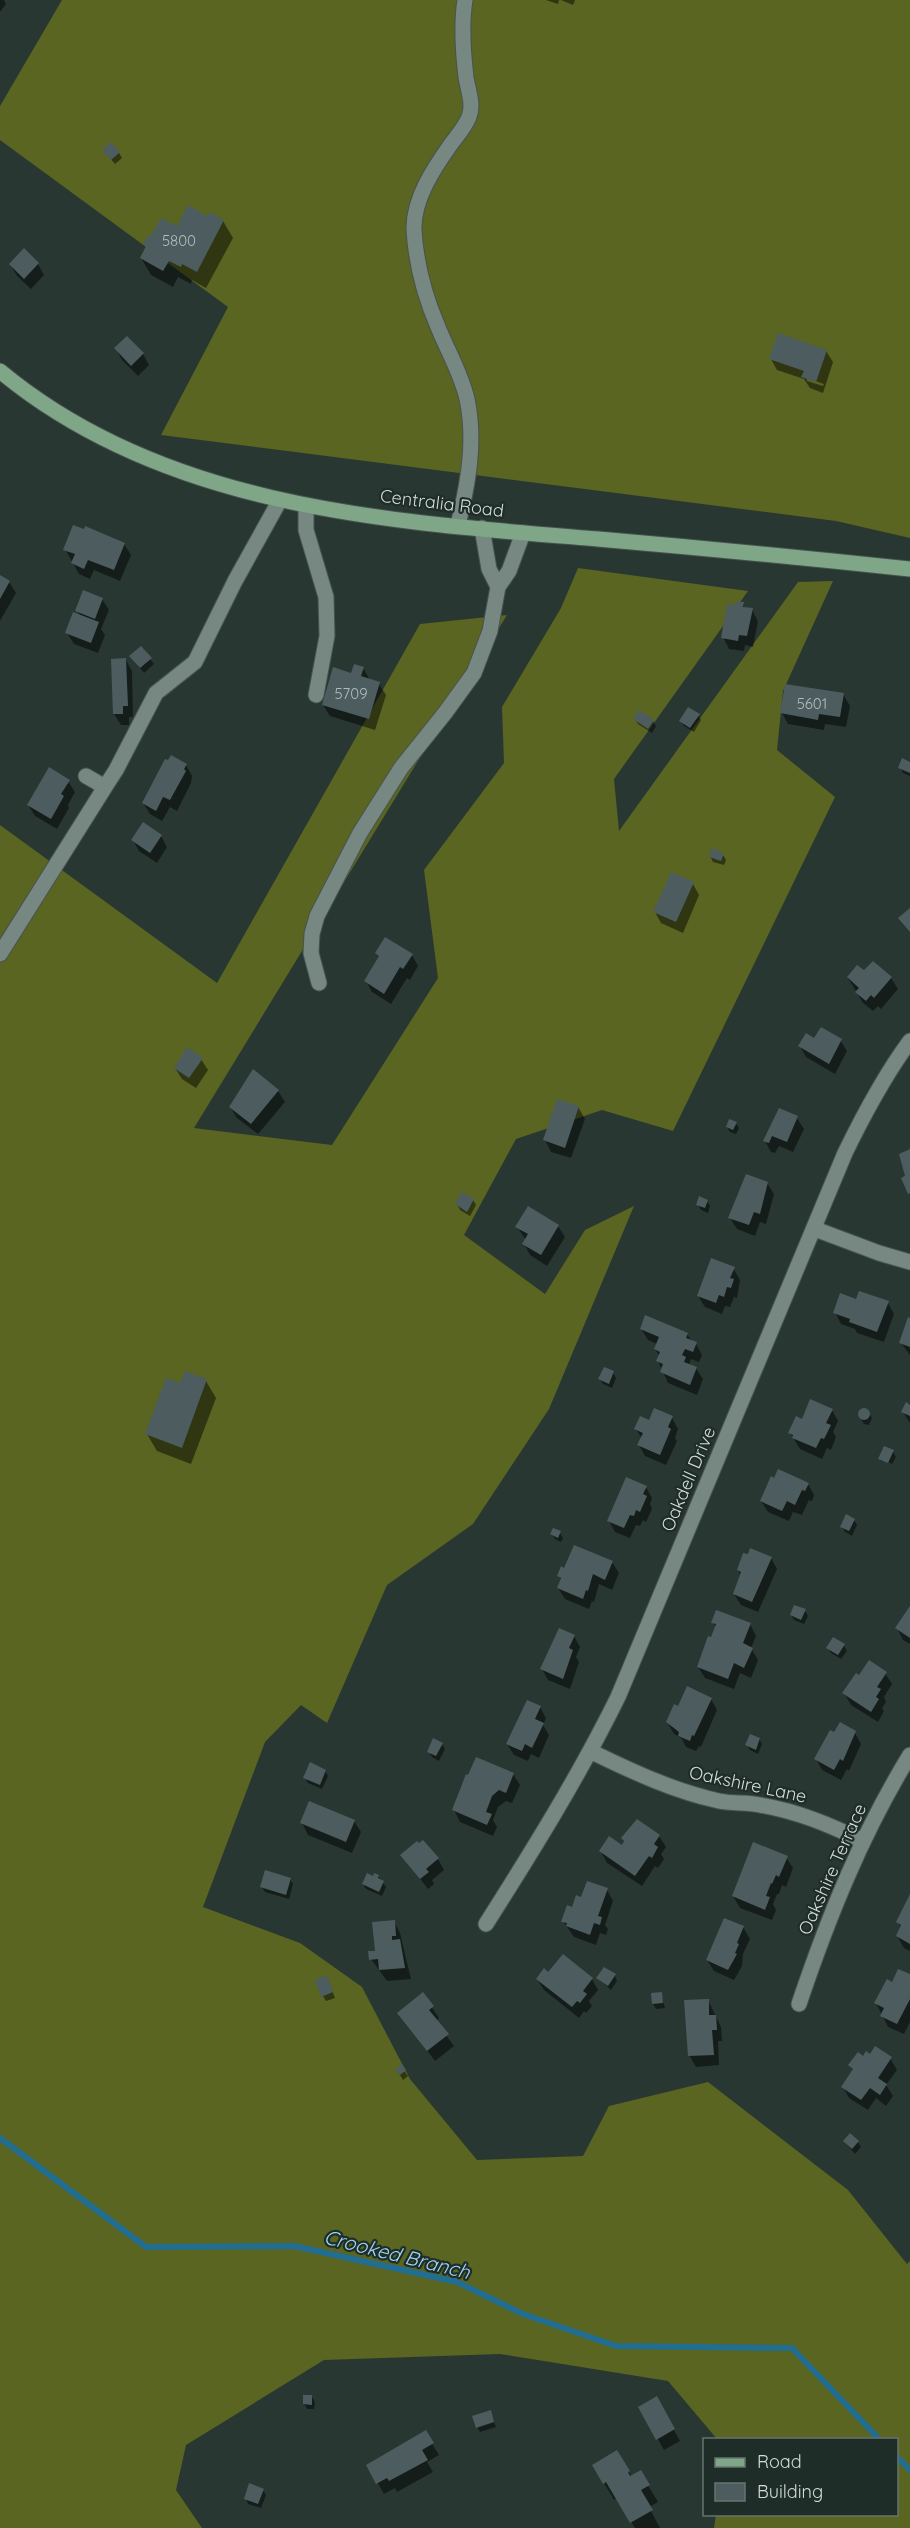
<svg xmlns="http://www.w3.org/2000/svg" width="910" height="2528" font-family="Quicksand,sans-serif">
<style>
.forest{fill:#596521}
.shadow{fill:#0007;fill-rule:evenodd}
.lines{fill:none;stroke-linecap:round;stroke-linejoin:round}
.stream{stroke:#226e93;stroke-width:6}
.building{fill:#4d5d5f}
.minor-casing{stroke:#475350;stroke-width:17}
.major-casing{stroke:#475350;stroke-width:17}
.minor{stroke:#778782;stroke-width:15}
.major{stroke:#7fa787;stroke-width:15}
.labels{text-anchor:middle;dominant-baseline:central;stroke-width:4.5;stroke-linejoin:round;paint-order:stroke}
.number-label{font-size:15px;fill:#b2bcba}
.street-label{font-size:18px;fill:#d3dcd9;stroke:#1f2d29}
.water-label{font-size:20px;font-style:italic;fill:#9fd7f9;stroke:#1f2d29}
</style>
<rect width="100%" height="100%" fill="#293733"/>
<path class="forest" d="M62 0H910V538L836 521 161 435 228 307 0 140V106Z
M578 568 748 591 614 779 619 831 798 582 833 581 783 691 777 750 835 797 673 1131 602 1110 516 1139 464 1235 545 1294 585 1230 634 1206 549 1409 473 1524 387 1585 327 1723 301 1705 265 1742 203 1907 300 1943 362 1987 410 2079 477 2160 583 2156 609 2106 708 2082 848 2190 907 2264 910 2261V2528H714L716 2515 896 2514V2440L717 2439 668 2381 500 2354 324 2360 186 2445 176 2490 202 2528H0V825L217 983 420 624 507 615 194 1128 332 1145 438 978 424 870 504 763 502 707 561 608Z"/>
<path class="shadow" d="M0 0H4L6 4 0 12Z
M546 0H559L558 4Z
M561 0H575L573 5Z
M103 150 119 153 122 158 115 164Z
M208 218 223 221 233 238 206 288 192 280 191 284 178 277 173 287 151 275 141 258 177 228Z
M10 264H38L44 275 31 289 17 276Z
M116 349 143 354 149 365 138 376 122 360Z
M826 351 833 362 823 393 810 388 804 379 777 370 771 359ZM807 378 824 384 823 386 807 381Z
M124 544 131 555 120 581 94 570 90 579 79 574 65 549Z
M0 577 9 582 16 593 0 621Z
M102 599 109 610 101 629 105 635 98 653 74 644 67 633 81 617 77 610Z
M743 604 745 609 752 610 758 621 753 647 745 645 744 651 729 649 723 637 736 607Z
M141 648 154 664 144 673 134 661Z
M126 660 132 671 133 717H129V725H121L114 714Z
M363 668 370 680 379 684 386 695 375 730 330 716 323 705 352 675Z
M843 694 850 706 846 727 825 724 824 730 788 724 782 713Z
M698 715 701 720 694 732 684 726 681 721Z
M635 719 653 721 656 726 652 733 638 724Z
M910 763V776L903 773 900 767Z
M186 765 192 776 191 783 177 811 170 807 162 821 150 814 143 803Z
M68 781 75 792 68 805 69 808 57 829 35 816 28 805Z
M161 836 167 847 157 863 139 851 133 840Z
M713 850 723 855 726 860 724 865 713 862 710 856Z
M693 884 699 895 683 933 661 923 655 912Z
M377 953 412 955 418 966 410 980 407 978 391 1004 372 992 366 981 380 958Z
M873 963 891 978 898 989 881 1009 878 1006 873 1011 863 1003 848 978 864 973Z
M815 1040H840L847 1051 835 1074 806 1057 800 1046Z
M201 1059 208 1070 196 1088 182 1079 175 1068Z
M254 1071 278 1091 285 1102 258 1134 237 1118 230 1107Z
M578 1107 585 1119 571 1158 551 1152 545 1140Z
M797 1118 804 1129 793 1152 779 1146 775 1153 771 1152 765 1141Z
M736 1123 739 1128 736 1134 730 1132 727 1127Z
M767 1183 774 1194 766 1224 760 1222 755 1236 737 1229 730 1218Z
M473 1200 476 1205 470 1216 460 1210 457 1204Z
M707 1201 710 1206 708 1213 701 1210 698 1205Z
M558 1226 565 1237 547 1266 530 1255 524 1244 526 1240 517 1227Z
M733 1268 740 1280 737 1298 734 1297 730 1307 725 1306 722 1314 705 1307 698 1296Z
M857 1301 888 1303 894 1314 884 1342 857 1333 855 1329 841 1324 835 1312Z
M910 1320V1355L901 1343Z
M641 1329 687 1334 692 1342 696 1344 702 1355 699 1362 691 1359 689 1365 696 1368 703 1379 697 1395 668 1383 658 1361 660 1357 655 1349 657 1344 648 1340Z
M613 1373 616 1378 612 1388 603 1384 600 1379Z
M206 1381 216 1398 191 1464 157 1451 147 1434 181 1385Z
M910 1406V1423L903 1412Z
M863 1409H866L872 1418 869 1425 864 1424 861 1419 860 1413Z
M832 1410 838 1421 833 1432 836 1437 831 1450 827 1448 822 1459 800 1449 790 1433 803 1421Z
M672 1418 678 1429 675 1438 677 1441 666 1465 645 1456 639 1445 642 1439 636 1429 650 1422Z
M893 1452 896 1457 892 1464 882 1459V1462L880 1459Z
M808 1484 814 1495 812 1501 809 1500 802 1515 793 1512 789 1521 768 1512 761 1501Z
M646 1487 652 1498 650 1504 652 1509 646 1522 643 1520 640 1526 636 1525 630 1538 615 1532 609 1521Z
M854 1520 857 1525 852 1536 845 1532 842 1527Z
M560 1533 563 1538 561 1542 555 1539 552 1534Z
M771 1558 777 1569 758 1612 741 1605 734 1594 741 1576 738 1570Z
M612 1562 619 1573 612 1590 599 1584 594 1602 592 1601 589 1609 565 1599 558 1588 561 1581 559 1576 565 1570Z
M910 1609V1644L903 1640 897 1628Z
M805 1611 808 1616 804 1624 794 1620 791 1615Z
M713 1622 750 1624 756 1636 751 1648 758 1660 751 1678 740 1673 734 1689 705 1678 698 1667 716 1628Z
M574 1636 580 1647 576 1657 579 1662 570 1689 548 1680 542 1669Z
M844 1646 847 1651 841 1659 831 1653 828 1648Z
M885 1673 892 1684 884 1697 886 1702 882 1708 884 1711 878 1722 851 1705 844 1693Z
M711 1699 717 1710 701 1747 699 1746 696 1751 686 1747 682 1739 674 1734 667 1722 679 1708Z
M540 1707 546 1718 543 1725 549 1735 539 1758 531 1754 528 1761 514 1755 507 1744Z
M855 1733 861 1744 849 1771 847 1769 841 1780 822 1770 816 1759Z
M759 1739 762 1744 758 1754 750 1750 747 1745Z
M442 1744 445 1749 439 1761 432 1757 429 1752Z
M325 1771 328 1776 322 1789 308 1783 305 1778Z
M513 1774 520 1785 512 1803 506 1801 498 1807 493 1820 497 1827 493 1836 460 1822 454 1810Z
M354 1821 361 1832 352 1853 308 1835 302 1823Z
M659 1836 666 1847 661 1854 664 1859 658 1868 655 1866 642 1886 607 1863 601 1852 622 1847 625 1843 622 1839Z
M402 1855 438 1859 444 1870 432 1880 434 1884 428 1889Z
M786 1857 793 1868 786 1887 782 1885 779 1894H777L773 1904 776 1910 772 1920 740 1908 733 1896Z
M378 1876 386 1887 382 1896 366 1889 363 1884Z
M290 1879 293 1884 289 1899 265 1892 262 1887Z
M607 1890 613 1901 605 1925 608 1929 606 1935 600 1933 596 1945 574 1937 563 1921 582 1899Z
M910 1899V1951L904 1948 897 1936 901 1928 898 1922Z
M394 1921 400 1933 411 1979 387 1981 371 1959Z
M743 1927 750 1939 743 1954 742 1966 734 1980 714 1971 707 1960Z
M549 1974 592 1979 598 1990 589 2001 592 2006 586 2013 584 2011 579 2018 544 1990 537 1979Z
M615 1976 617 1981 611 1990 598 1978Z
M910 1976V2022L904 2034 888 2027 876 2003 892 1984Z
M329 1982 335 1998 326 2001 323 1996Z
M423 1994 439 2018 436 2021 454 2046 435 2061 399 2013Z
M661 1994 665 2008 656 2009 653 2004Z
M708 2000 721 2027 722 2041H718L719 2065 696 2067 689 2055Z
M863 2058H890L897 2070 886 2085 893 2096 886 2106 876 2098 868 2110 849 2098 843 2087 854 2071 850 2066Z
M401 2067 408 2076 403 2080 397 2070Z
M844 2141 858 2142 861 2147 855 2154Z
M312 2397 315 2402 314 2409H307L304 2403Z
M656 2398 680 2441 664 2450 640 2407Z
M490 2412 496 2427 480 2432 477 2427Z
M425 2432 439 2455 427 2462 433 2472 397 2492 395 2488 384 2494 368 2466Z
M617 2452 632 2477 640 2472 658 2502 649 2507 660 2528H635L617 2498 614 2500 594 2466Z
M263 2490 266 2495 261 2508 248 2504 246 2499Z"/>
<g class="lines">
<path class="stream" d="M0 2138 146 2247 294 2246 457 2282 523 2314 616 2346 792 2348 880 2440
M896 2456 910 2470"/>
</g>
<path class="building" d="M111 142 120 152 111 160 102 150Z
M188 205 207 216 209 212 224 220 197 272 182 264 181 267 169 261 163 271 140 258 146 246 143 244 148 235 151 236 161 218 177 226Z
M24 248 39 263 24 279 9 264Z
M778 333 827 350 816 382 801 377 804 371 769 359Z
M127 336 144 353 131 366 114 348Z
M73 525 84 529 85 526 125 543 114 570 88 560 84 569 71 563 75 554 63 550Z
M0 575 10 581 0 599Z
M83 590 103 598 95 619 75 611Z
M736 601 744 602 743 607 753 608 747 636 739 635 738 641 721 638 727 604 735 605Z
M73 612 99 622 91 643 65 633Z
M141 646 152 658 140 668 129 656Z
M126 658 128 706H123V714H113L111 659Z
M354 664 364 667 361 676 380 682 369 719 322 705 333 667 351 673Z
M785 684 844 693 840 717 819 714 818 720 780 713Z
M688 707 700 714 690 728 679 721Z
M639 710 654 720 648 729 633 719Z
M171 755 187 764 184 769 186 771 170 800 163 797 156 811 142 803 165 759 168 760Z
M902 758 910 762V773L898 768Z
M49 767 70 780 61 794 64 796 51 819 27 805Z
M143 822 162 835 150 853 131 840Z
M712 848 724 853 721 861 709 857Z
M671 872 694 882 676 922 653 912Z
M910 908V932L898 918Z
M385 937 413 954 403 969 400 967 384 994 364 981 379 956 375 953Z
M873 961 892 977 874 998 871 995 866 1001 855 992 859 988 847 977 857 965 864 970Z
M821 1027 842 1039 829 1064 798 1046 806 1033 814 1038Z
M187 1047 203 1058 189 1078 174 1068Z
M253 1069 279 1090 251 1124 229 1107Z
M557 1099 579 1106 565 1148 543 1140Z
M779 1108 798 1116 787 1142 772 1136 769 1143 763 1141Z
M729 1119 737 1122 733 1130 726 1127Z
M910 1149V1193L908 1194 901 1178 905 1176 899 1154Z
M746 1174 768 1182 760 1214 754 1212 749 1225 728 1218Z
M462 1192 474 1199 467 1212 455 1204Z
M699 1196 708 1200 705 1208 696 1205Z
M528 1206 559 1225 541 1255 522 1244 528 1234 515 1227Z
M711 1258 735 1267 730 1278 734 1279 731 1288 727 1287 724 1297 719 1295 716 1303 697 1296Z
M859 1291 889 1301 877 1332 849 1322 850 1319 833 1313 840 1293 856 1299Z
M645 1315 688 1333 686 1338 697 1342 693 1352 685 1349 682 1355 686 1357 684 1362 697 1367 690 1385 660 1372 663 1364 656 1361 660 1352 654 1349 659 1337 640 1329Z
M908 1317 910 1318V1347L899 1343Z
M604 1367 614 1371 609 1384 598 1379Z
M185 1371 207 1379 182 1448 145 1434 166 1378 180 1383Z
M810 1399 833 1409 826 1423 831 1425 824 1439 821 1438 816 1448 792 1438 793 1435 788 1433 796 1416 802 1419Z
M906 1402 910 1405V1416L901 1412Z
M858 1414a6 6 0 1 1 12 0a6 6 0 1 1-12 0Z
M654 1408 673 1416 668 1427 671 1429 660 1455 637 1445 643 1433 634 1429 640 1416 649 1420Z
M884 1446 894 1450 888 1463 878 1459Z
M778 1469 809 1483 805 1491 802 1490 795 1505 787 1501 782 1511 760 1501 771 1476 774 1478Z
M626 1477 647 1486 643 1494 647 1496 640 1512 636 1510 634 1516 630 1515 624 1528 607 1521Z
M846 1514 855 1519 849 1531 840 1527Z
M553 1528 561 1531 558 1538 550 1534Z
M574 1545 613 1561 605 1580 593 1574 588 1591 586 1590 583 1599 557 1588 561 1578 557 1576 561 1566 564 1568Z
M750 1548 772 1557 752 1602 733 1594 741 1572 737 1570 743 1553 748 1554Z
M794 1605 806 1609 801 1620 790 1615Z
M910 1606V1638L895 1628Z
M716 1610 751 1623 743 1643 753 1648 744 1668 734 1663 728 1679 697 1667 708 1636 711 1637 716 1624 711 1623Z
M559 1628 575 1635 569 1648 573 1650 563 1679 540 1669Z
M833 1637 845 1644 838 1655 826 1648Z
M869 1660 887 1672 877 1687 881 1689 876 1697 879 1699 871 1712 842 1693 856 1673 859 1675Z
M687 1686 712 1698 694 1736 692 1735 690 1741 678 1736 679 1732 666 1722 674 1704 678 1706Z
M527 1700 541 1706 535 1719 544 1723 532 1748 525 1744 522 1751 506 1744Z
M840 1722 856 1731 843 1761 840 1759 834 1770 814 1759 830 1730 834 1732Z
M750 1734 760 1738 756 1750 745 1745Z
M433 1738 443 1743 436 1756 427 1752Z
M476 1757 514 1773 506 1793 499 1790 492 1796 486 1812 492 1814 487 1825 452 1810 466 1774 468 1775Z
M310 1762 326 1770 320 1785 303 1778Z
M309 1801 355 1820 346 1842 300 1823Z
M637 1819 660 1835 654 1844 658 1847 652 1858 649 1856 635 1876 599 1851 609 1836 622 1845 624 1841 621 1838Z
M423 1840 439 1858 426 1869 429 1872 420 1879 400 1855 417 1841 419 1843Z
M753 1842 788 1856 779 1877 776 1875 772 1884 771 1883 766 1896 770 1897 765 1910 732 1896Z
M265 1870 291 1878 286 1895 260 1887Z
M367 1873 373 1876 374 1873 379 1875 378 1878 384 1881 379 1892 362 1884Z
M587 1881 608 1888 598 1916 602 1917 600 1925 594 1923 590 1935 566 1926 567 1923 561 1922 567 1905 572 1907 576 1895 581 1897Z
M910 1894V1944L896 1936 901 1925 896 1922Z
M724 1918 744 1926 737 1943 739 1944 735 1953 737 1954 728 1970 706 1960Z
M395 1920 396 1936H392V1940L400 1939 405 1968 379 1970 378 1959 369 1960 368 1951H375L372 1922Z
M563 1954 593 1978 583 1991 587 1994 580 2003 577 2001 572 2007 536 1979 544 1968 548 1972Z
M604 1967 616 1974 608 1986 596 1978Z
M898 1969 910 1974V1999L897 2024 880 2016 884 2008 874 2003 887 1979 892 1982Z
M327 1975 333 1992 321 1997 315 1980Z
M423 1992 434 2006 429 2010 449 2034 427 2051 397 2013Z
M662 1992 663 2003 652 2004 651 1993Z
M709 1999V2015H716L717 2030H712L714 2055 688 2056 684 2000Z
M875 2046 892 2057 878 2078 887 2084 880 2095 870 2088 861 2100 841 2087 853 2069 848 2065 858 2052 863 2056 866 2051 870 2054Z
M402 2064 406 2070 400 2075 395 2070Z
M850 2133 859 2141 852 2149 843 2141Z
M303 2395H312V2405L303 2404Z
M657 2396 675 2429 656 2440 638 2407Z
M491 2410 494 2422 476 2428 472 2416Z
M426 2430 434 2443 422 2450 428 2460 389 2481 387 2478 376 2484 366 2465Z
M617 2450 630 2471 628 2472 630 2476 641 2470 650 2485 641 2490 653 2510 630 2523 606 2482 603 2484 592 2465Z
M249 2483 264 2489 258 2504 244 2499Z"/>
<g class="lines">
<defs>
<path id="minor" d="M306 506V530L326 597 327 636 316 695
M458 525C468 484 476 441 467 399 461 373 448 352 438 327 425 297 416 263 414 230 413 199 434 168 451 144 457 136 465 127 469 117 474 104 468 91 466 77 463 52 461 25 465 0
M482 528 489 569 498 587 509 571 523 533
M86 776 105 787 116 770 156 693 195 662 235 581 280 500
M0 954 105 787
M319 983 311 953 312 934 317 916 360 833 401 768 445 713 474 673 490 631 498 587
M815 1229 879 1253 910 1262
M592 1752C633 1772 674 1791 719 1801 733 1804 747 1802 760 1805 797 1811 830 1825 863 1841
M486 1924C533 1850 579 1776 618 1697L845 1153C864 1114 884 1076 910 1041
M799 2004C828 1918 862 1833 910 1755"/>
<path id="major" d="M0 371C166 509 392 522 598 539 702 548 806 558 910 569"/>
</defs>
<use href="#minor" class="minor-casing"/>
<use href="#major" class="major-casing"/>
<use href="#minor" class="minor"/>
<use href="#major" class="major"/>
</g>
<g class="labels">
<g class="number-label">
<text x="179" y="240">5800</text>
<text x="351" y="693">5709</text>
<text x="812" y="703">5601</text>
</g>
<g class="street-label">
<text transform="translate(442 503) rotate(7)">Centralia Road</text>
<text transform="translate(688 1479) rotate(-67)">Oakdell Drive</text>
<text transform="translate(748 1784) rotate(12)">Oakshire Lane</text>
<text transform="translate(832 1869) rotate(-66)">Oakshire Terrace</text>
</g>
<g class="water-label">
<text transform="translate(397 2254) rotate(14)">Crooked Branch</text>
</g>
</g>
<rect x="703" y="2438" width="195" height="78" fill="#1f2d29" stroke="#67736f" stroke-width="1.5"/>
<rect x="715" y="2458" width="30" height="9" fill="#7fa787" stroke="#67736f" stroke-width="1.5"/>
<text x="757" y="2468" font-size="18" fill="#d3dcd9">Road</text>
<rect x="715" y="2483" width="30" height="18" fill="#4d5d5f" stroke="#67736f" stroke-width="1.5"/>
<text x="757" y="2498" font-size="18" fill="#d3dcd9">Building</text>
</svg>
